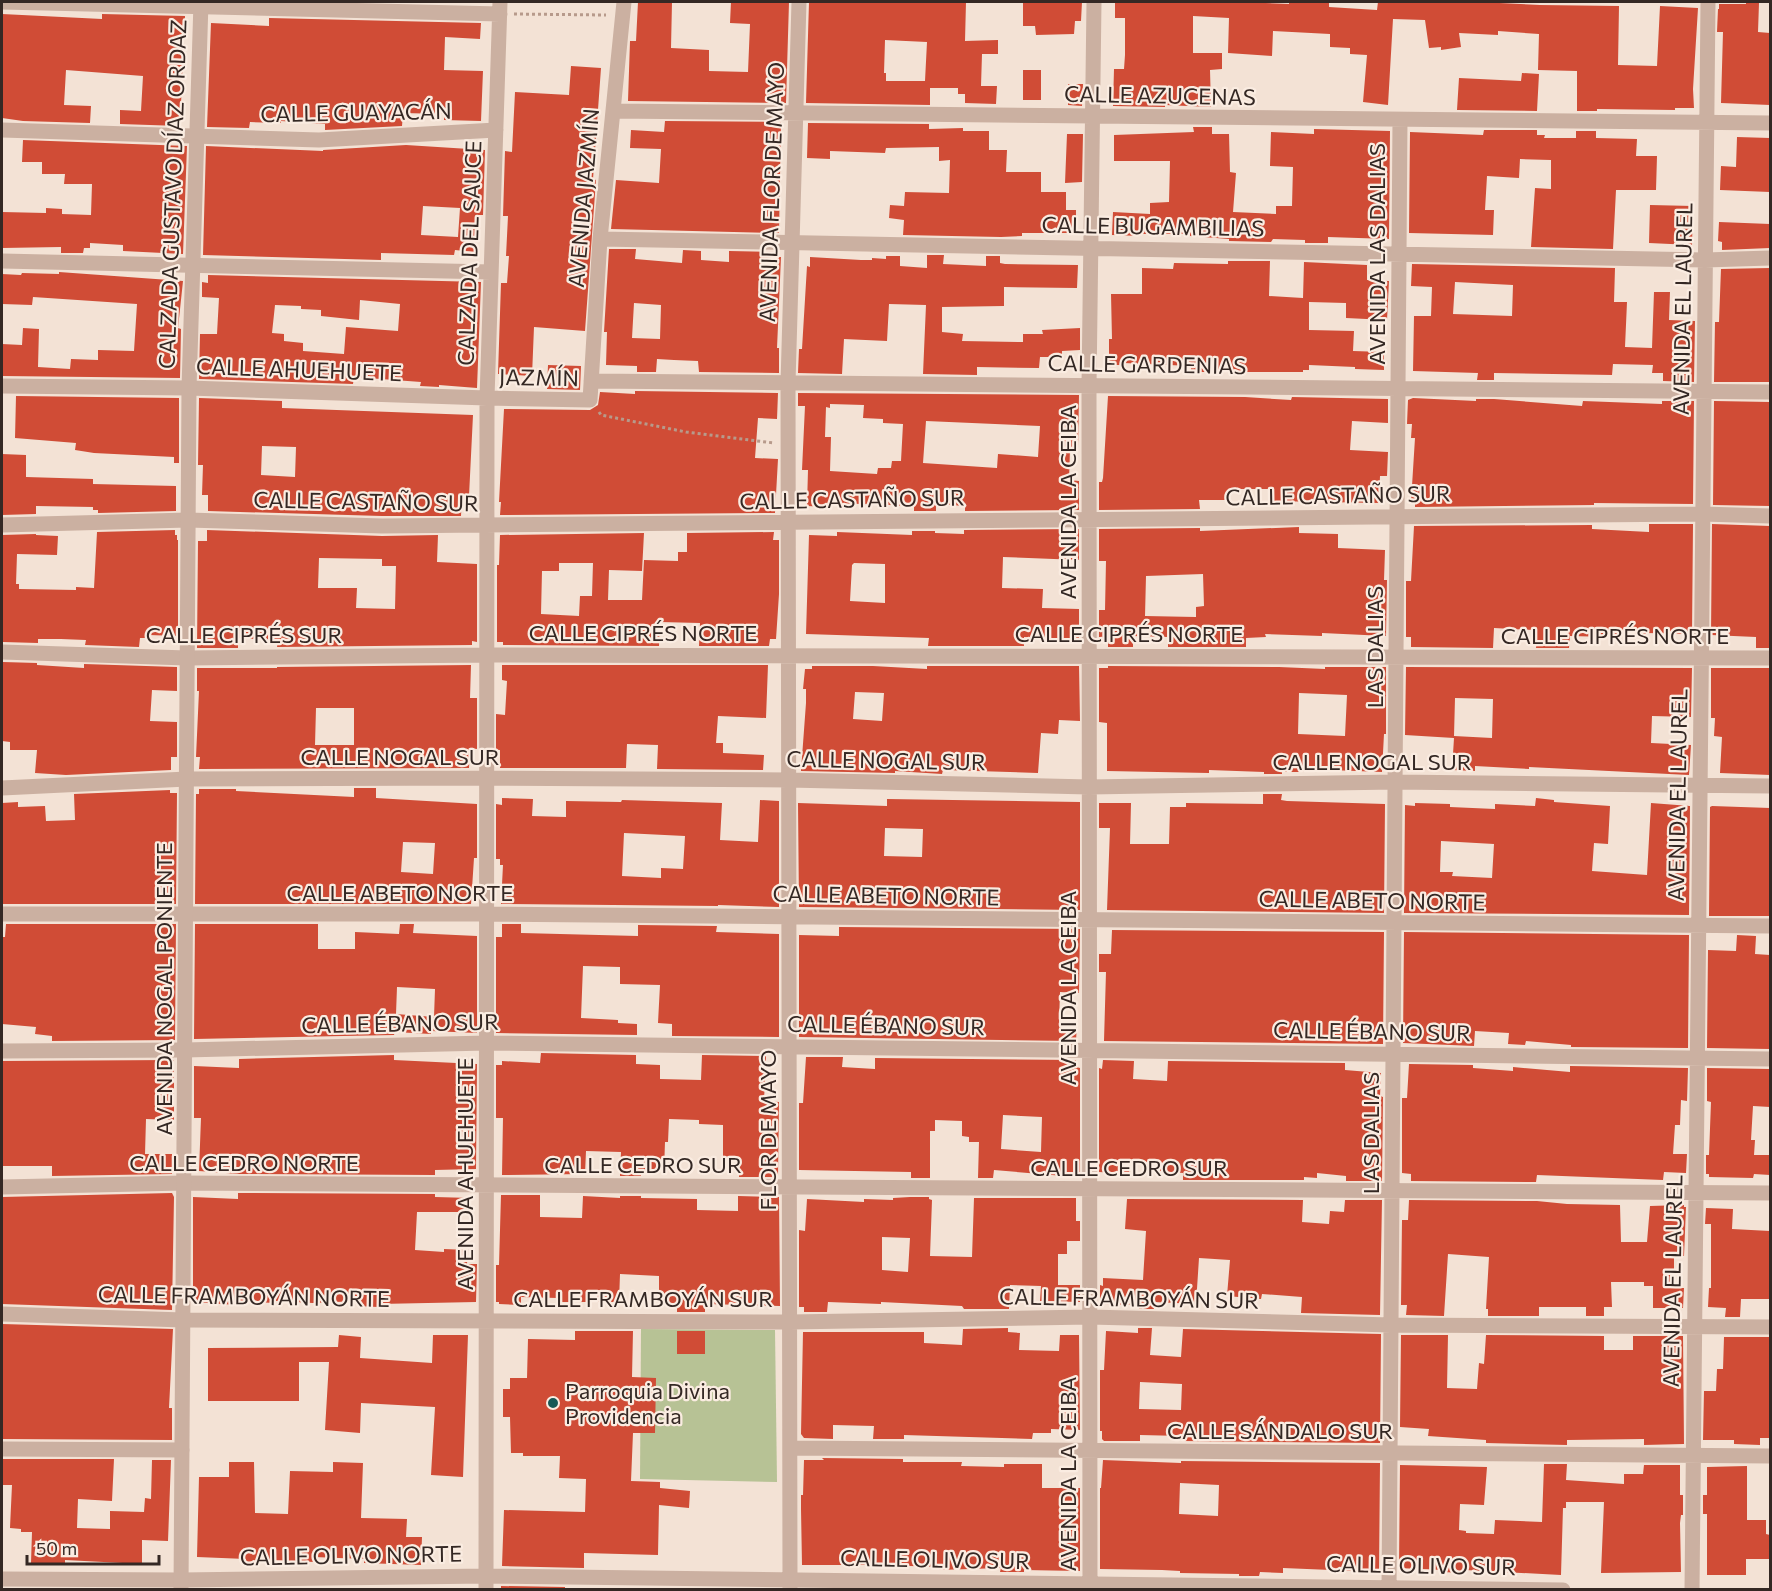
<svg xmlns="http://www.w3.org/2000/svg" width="1772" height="1591" font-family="Commissioner,sans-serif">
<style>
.green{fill:#b7c295}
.building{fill:#d04c36;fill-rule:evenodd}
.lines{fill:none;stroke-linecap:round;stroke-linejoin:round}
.path{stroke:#b79a8b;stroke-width:3;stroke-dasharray:3 3;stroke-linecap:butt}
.minor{stroke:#cbb0a1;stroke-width:15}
.tertiary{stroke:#cbb0a1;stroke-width:15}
.poi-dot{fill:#175957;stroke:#faece1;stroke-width:2}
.labels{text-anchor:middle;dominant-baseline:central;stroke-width:4.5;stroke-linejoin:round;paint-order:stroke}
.street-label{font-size:22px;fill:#342824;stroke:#faece1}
.poi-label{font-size:22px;fill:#342824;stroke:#faece1;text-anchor:start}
</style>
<rect width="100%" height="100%" fill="#f3e2d5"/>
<path class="green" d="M641 1329 775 1330 777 1482 640 1479Z"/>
<path class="building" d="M638 2H672L671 48 709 50V71L748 72 750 24 730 23 731 2H789L786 103 628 101 630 41H636Z
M809 2H966L965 41 998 40V54H982L981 86H997L996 104 965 103V94H958V88H930V105L806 103ZM885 40 927 42 925 81H886V73H884Z
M1023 2H1082L1081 21H1075L1074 34 1036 35 1035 26H1023Z
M1115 2H1240L1289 4V2H1329V7L1377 10 1378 2H1478L1540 5 1619 6 1618 65 1657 66 1660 6 1698 8 1693 89 1694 108H1675V110L1597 109V111H1577V71L1538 70 1539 34 1498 31V35L1459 33 1461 47 1441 50V47L1429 48 1425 20 1393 19 1388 105 1363 102 1367 55 1350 54V48L1330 47V34L1273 31 1272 56 1228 53 1229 18 1193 16V53H1222V69L1210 70 1211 107 1165 105V107L1113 106 1114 69H1124L1125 55V18H1115Z
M1746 3H1759L1758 32 1770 33V105L1721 103 1723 32H1717L1718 9H1719V4H1746Z
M2 14 102 19V14L185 16 180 126 120 124V110L141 111 143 76 66 70 64 105 91 106 90 123 23 121 2 118Z
M269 18 481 23 480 39 445 37 444 70 483 71 481 121 444 120V114L403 113 402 126 325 130V124L281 121V123L250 122 249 128 207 127 211 23 269 26Z
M571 66 601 68 593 179 596 180 585 331 534 327 532 376 498 374 501 283H507L509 256H506L508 216H503L505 151 512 152 515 92 569 95Z
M1023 70H1041V100H1023Z
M1522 73 1539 74 1537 111 1457 110 1459 78 1521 81Z
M1068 84H1083L1082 106 1068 105Z
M665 121 781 122 779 233 611 229 616 180 659 183 661 149 630 148 631 130 664 132Z
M808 123 929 124V129L963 128V131H989V150H1007L1006 172H1041V192H1066V210H1076V233H1022V236L1001 237 903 235 904 220 889 218 890 205 904 206 905 192 949 193 950 160 939 161V147L886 148 885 153 830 151V159L807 158Z
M1193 127H1212V134H1229L1230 172 1236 173 1233 212 1276 214V206H1292L1293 167 1270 166 1271 132 1314 134V129L1390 131 1389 239 1328 237V243H1305V240L1273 239 1271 242 1229 241V239L1190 236V234H1141V236L1112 235 1113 212 1150 214V203L1169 202 1170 161H1114V135L1194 132Z
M1484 130H1537V135H1545L1544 138H1576V131H1596V138L1637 139 1636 156H1657L1656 190H1616L1613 249 1531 247 1535 188 1551 189V160L1520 159 1519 178 1487 176 1485 210H1494L1493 235 1409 233 1410 132 1483 135Z
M1067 134H1083L1082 182 1065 183Z
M1737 137 1770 138V192L1720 190 1721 166 1736 167Z
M23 140 187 146 183 254 123 251V245L90 243V248H84L83 253H61V247L2 248V212L46 213V208L62 209V214L91 215 92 184H64L65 174H42V162H22Z
M406 145 485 150 483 215H477L475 252 455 250 454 255 381 253V260L203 255 206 146 323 151V150ZM423 206 460 208 458 237 421 235Z
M1650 205 1693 206 1692 245 1649 243Z
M1719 222 1770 224V248L1722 250V242L1718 241Z
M609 249H636L635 259 682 263 683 250 701 251V260L729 262V251L779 252V257H781L777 348H779V373L699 372 698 361 674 360 657 359 656 372H637V366L606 365 607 332H604ZM634 303 661 305 660 339 632 338Z
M927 255H944L943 264 986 266V256H1000V263L1005 264 1078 265 1077 288 1004 287V306L942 307V332L963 334 962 341 1023 342V334H1043L1042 330 1080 328V350L1062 351V357H1040L1039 368 977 367V375L923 374 926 305 889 304 887 341 844 339 842 374 798 373 799 349H802L807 266 810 267V257L861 260H872V258L886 259V256H900V266L927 268Z
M1228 261H1270L1269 296 1303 298 1304 262 1367 265V280L1389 281 1387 320 1346 318V303L1309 302V330L1354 331 1353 351 1384 352V370L1355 369V367L1309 365V370H1303V372H1191V366L1124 363V365H1109V339H1112L1111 294H1142V268L1173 269 1174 263 1228 264Z
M1412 264 1615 268 1614 302H1627L1625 347 1652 348 1654 292H1670L1669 320 1695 321 1694 382 1663 381V373H1652L1653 365 1613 364 1612 375 1494 373V380H1477L1478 373 1413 371 1414 316H1431L1432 287 1411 286ZM1455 282 1513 285 1512 316 1453 314Z
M1770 268V382H1714L1715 322H1719L1721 269Z
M59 272 183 281 178 328 181 329 180 378 2 376V344L22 345 23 328 39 329 38 367 70 369 71 359 98 360V350L134 351 137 304 33 297 32 305 2 304V274L21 275 22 273 59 274Z
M208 275 481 282 477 388 439 385V387L420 386 421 382 354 377 353 384 199 379 200 334H217L219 298 202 297V282L208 283ZM360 300 400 304 398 331 346 327 344 354 303 351V343L284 341V334L272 333 275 305 301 306V309L321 310V316L359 320Z
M548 365 581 366 580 390 547 389Z
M635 391 778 393 777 419 758 418 755 458 778 459 775 513 500 515 501 502H499L504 409 590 410 598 405 600 392 635 394Z
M798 393 1079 395 1078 449H1070L1069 480 1079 481V510L965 511V506L936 504V511H914V507L893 505 831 503V507L807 506 808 470H802L805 406H798ZM830 404 864 405 863 418 883 419V423L903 424 901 461H892L891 468H878L877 474 830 471 831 437H825L826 407 830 408ZM926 421 1040 426 1038 457 998 454 997 468 923 463Z
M16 396 179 398V463H174V457L94 453 75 450 76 443 15 438Z
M1108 396 1245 397 1291 400 1292 397 1388 399V423L1352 421 1350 450 1388 452 1387 476H1380L1379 503 1268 501V489H1229V500H1199L1200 509 1099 510V482H1102L1103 478Z
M199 398 282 401V408L473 415 469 496H462L461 516H382L208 511V495H202L203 465H198ZM262 446 296 447 295 477 261 475Z
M1413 398 1476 401V399H1494L1582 406 1583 401 1662 404V401H1694L1693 504 1594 503V505L1415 507V502H1411L1415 438H1411L1412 424H1407L1408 400Z
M1714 401 1770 402V506L1713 505Z
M2 454 26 455V477L93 479V484L176 486V511L98 513V510H93V507L36 506V514L2 515Z
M1649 524H1693L1692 634 1646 633V635L1610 634V637L1570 636 1569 648H1536L1537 638H1533V630L1494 628 1493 648 1411 647V637H1406V581H1411L1414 526 1592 525V529L1649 532Z
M1712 524 1770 526V648H1756V637L1711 635Z
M1299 527V533L1338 534V548L1385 550 1384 580H1387L1386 636 1322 633V636L1265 634 1266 637 1246 638V647H1168V637L1133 636V647H1108V638L1099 637V610H1105L1106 561H1099V529L1200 528V531ZM1203 574 1204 606 1196 607V617L1145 616 1146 576Z
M1079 529V560L1003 557 1002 588 1043 589 1042 608 1079 609V639L1024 637V646H928L929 638 806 634 809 535 837 536V532L912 535V531H935V533L964 534V530ZM854 563 885 564V603L850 601 852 565Z
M175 530V535H177V540H178V636L149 635V638H140L139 647 85 645 86 640 61 639H38V643L3 642 2 535 36 534V535L58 536 57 555 17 554 16 584H19V589L76 590V587L94 588 97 532Z
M207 530 382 536 438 535 437 562 477 564V642L472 641V645L277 647 278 640 238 638V648H197L198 541H207ZM319 558 382 559V566H396L395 609 356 608 357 588H318Z
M774 532 773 540H779V594L776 639H770L769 646H699L700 623 660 622 659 646 503 645V642H497V565H499L500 535 644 533 642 571 609 570 608 600H642L644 560 678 561V552H687V533ZM559 563H593L592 596H580L579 616 541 614 542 571H559Z
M3 662 37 663V665L84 668V664L177 667V691L152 690 150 721 177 722V757H171V770L66 775 35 773 37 750H10V742L2 741Z
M471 665 470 698H477V749L470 748 469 768 199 769 200 757H196L199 691H197V668H277V667ZM316 708H354V745H315Z
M502 665H768L766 718 718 716 716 743H723V753L764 755 763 770 657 769 658 745 627 744 626 768H500V750H496V714L505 715 507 681 502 680Z
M812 666H873L927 669V666H1079L1080 721 1059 720 1058 734 1041 733 1038 773 943 770 942 774 895 771V773L801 771 806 703V689H803L805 669H812ZM855 692 884 693 882 721 853 719Z
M1108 666 1279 667 1325 669V667H1386V734H1384L1382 772 1304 769V772H1282V774H1264V772L1209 770V773L1107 771V723L1099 722V668H1108ZM1299 693 1347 695 1345 736 1298 734Z
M1406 667 1692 668 1691 717 1652 716 1651 743 1691 745 1689 775 1529 767V769L1475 766V771L1452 770 1454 738 1405 735ZM1455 698 1493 699 1492 738 1454 736Z
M1711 668H1770V775L1720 773 1722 737 1714 736 1715 718H1711Z
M354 788H376V798L477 804V858H474L471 904H195L196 794H199V789H236V791L354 797ZM403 842 435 843 433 874 401 872Z
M170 790V793H177L176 904H2V803L18 802V807L45 806 46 821 75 820 74 794Z
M1263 794H1282L1281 800 1287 801 1385 804 1384 913 1107 910 1110 828H1099V803H1131L1130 844H1169L1170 807H1186V803L1263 804Z
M502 798 533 799 532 816 566 817V801L621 802 622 800 722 803 720 840 758 842 760 800 779 801V907L718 905V906L501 904 503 865H500V859H496V804L502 805ZM624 833 685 836 683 869 661 868V878L622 876Z
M1536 798 1554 800V802L1610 806 1608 844 1594 843 1592 871 1647 875 1651 803 1690 806 1689 915 1404 913 1405 805 1415 806V803L1450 804V807L1495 809V804L1535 806ZM1441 841 1494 844 1492 878 1452 876 1453 872H1440Z
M887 799 1080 802V910L799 907 798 803 887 806ZM885 828 923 829 922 857 884 856Z
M1712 806 1770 808V916H1709L1710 807Z
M6 924H176L175 1040 52 1041V1036L35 1034 36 1027 2 1024V937H5Z
M195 924H318V949H355V932L399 934 400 924H414L413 933 477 936V1033L431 1031V1034L395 1032 394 1035 194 1039ZM397 987 435 989 434 1017 396 1014Z
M502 924H521V933L638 936V925L717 926 716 932 779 934V1037L672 1036V1024L658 1023 660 985 620 984V967L583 966 581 1018 618 1020V1023L637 1024V1035L496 1033V937H502Z
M839 927 1080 929 1079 993 1060 992 1059 1022 1077 1023 1076 1041 799 1037V935L839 936Z
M1112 930 1384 932 1383 1044 1104 1041 1106 972H1099V954H1111Z
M1404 932 1689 935 1688 1048 1571 1047V1045L1526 1041 1525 1045 1508 1044 1509 1033 1475 1031 1474 1046 1403 1043Z
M1737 935 1756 936 1755 954 1770 955V1049L1707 1048 1708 950 1736 951Z
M541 1053 636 1055V1064L660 1065V1079L701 1080 702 1055 766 1056 764 1101 779 1102 778 1177H739L740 1161H723V1125L699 1124V1120L669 1119 668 1142H665L664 1171 641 1170V1176H620L621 1152 586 1151 585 1174 502 1175 503 1118H496V1065H502V1061L540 1063Z
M394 1055V1060L477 1064 476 1169 435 1170V1175L239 1174 199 1171 201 1118H194V1066L239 1068V1059Z
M806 1057H843L842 1067 875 1069V1058L1076 1060V1067L1080 1068V1175H1076V1177L994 1170 993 1178H978L979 1142H969V1137L962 1136V1121L935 1120V1131H930V1178H911V1172L799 1170V1103H803ZM1003 1115 1042 1117 1041 1152 1001 1149Z
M174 1060V1120L146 1119 145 1154H172V1174L52 1176V1166H2V1061Z
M1103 1060 1134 1061 1133 1079 1167 1081 1168 1061 1345 1063V1070L1381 1073 1380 1096 1383 1097 1382 1181H1346V1176L1317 1173V1178L1304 1177V1180H1183V1173L1160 1171V1163L1130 1161 1129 1174 1099 1172V1068L1102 1069Z
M1409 1064 1473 1065V1068L1513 1071V1067L1570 1072V1066L1688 1068 1687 1101 1681 1100 1680 1125H1675L1673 1154H1687L1686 1173 1664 1172 1663 1180 1537 1175 1536 1182 1411 1181V1174L1402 1173V1098H1407Z
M1707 1068 1770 1069V1107L1753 1106 1751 1140H1755L1754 1155H1770V1175L1754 1174 1753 1178 1709 1177V1174H1706V1155H1709L1711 1102 1707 1101Z
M172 1193 174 1197 172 1310 2 1304V1197Z
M238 1193 435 1194V1197L471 1198V1212H417L415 1250 444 1252V1249L468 1250 467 1264H477L476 1302 379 1304 378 1307 357 1306V1301L313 1303 276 1301 275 1303 236 1301V1305L193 1302V1197L238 1199Z
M501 1195H540V1217L582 1218 583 1196 620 1198V1196H641V1198L697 1199V1210L738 1211V1196L779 1197 780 1306 705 1304V1312H677V1304H659V1276L620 1274 619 1302H557V1298L521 1297V1305L499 1304V1302H496V1265H499Z
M910 1197H929V1199L932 1200 930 1256 972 1257 974 1198H1076V1221H1080V1241H1067V1254H1058V1285H1080V1302L1040 1301 1041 1286 1010 1285 1009 1309H964L962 1306 881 1302V1304L828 1302 827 1312H804V1307H799V1230L805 1231 807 1199 864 1202V1199L893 1200V1198ZM882 1237 910 1238 908 1272 882 1270Z
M1127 1199 1303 1200 1302 1222 1329 1224 1330 1211 1344 1212 1345 1200H1382L1380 1315 1301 1313 1302 1297 1262 1294 1261 1299 1227 1296 1230 1260 1199 1258 1196 1304 1154 1302V1309H1139V1305L1103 1304V1302H1100V1285L1103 1286V1278L1143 1280 1146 1231 1125 1229Z
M1409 1200 1537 1201 1567 1204 1620 1205 1621 1242H1647L1650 1206 1684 1205V1207H1686L1684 1256H1674V1288H1684L1683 1308H1653V1286H1644V1282H1611L1612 1307H1604V1316H1586V1307H1539V1316H1488V1309H1486L1489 1257 1448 1254 1444 1316 1406 1315 1407 1305H1401L1402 1220H1408Z
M1706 1208 1733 1209 1732 1229 1770 1231V1299H1741L1740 1317H1725L1726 1308 1708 1307 1709 1288H1711V1224H1705Z
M2 1324 173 1329 169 1408H172V1440L2 1439Z
M1008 1328V1332L1020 1333 1019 1350 1059 1351 1060 1335H1079L1080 1430 1051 1429V1433H1033L1032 1439 904 1435V1439H873L874 1426 833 1425V1439L804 1438 801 1434 803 1332H924V1343L962 1345 963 1329Z
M1138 1328H1152L1150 1355 1181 1357 1183 1329 1381 1334 1380 1443 1182 1441V1436L1140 1435V1441H1104L1102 1439V1431H1100V1370H1104L1106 1331 1138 1333ZM1140 1382 1182 1384 1181 1410 1139 1409Z
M575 1331H633L632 1377 656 1378 655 1433H633L631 1481 660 1482V1488L690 1491 689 1508 659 1505 658 1555 584 1553V1568L502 1566 504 1510 585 1512 586 1479 559 1478 560 1456H523V1453H511L510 1417H503V1389H510V1378H527L528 1339 575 1340Z
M677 1331H705V1354H677Z
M339 1335 361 1337 360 1358 432 1363 433 1335H468L463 1477 431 1475 435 1407 361 1403 360 1433 325 1430 329 1362H299V1401H208V1348L338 1347Z
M1401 1335H1448L1447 1388 1477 1389 1479 1363 1484 1364 1486 1335 1604 1336V1350H1633V1336H1683L1684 1444 1644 1445V1439L1567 1440V1445L1486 1443V1440L1428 1436 1429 1429 1400 1427Z
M1724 1337H1770V1438H1760V1445L1734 1444V1440H1703L1704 1391H1716L1717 1369H1723Z
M822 1458 903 1459V1462H962L961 1466 1004 1467V1464H1042V1488H1080V1571L1024 1570V1572H1000L1001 1568 939 1570V1567L882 1565H802L801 1509V1495H803L804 1460H824Z
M2 1459H114L112 1501 78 1499 77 1528 110 1529V1511L144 1512 145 1498 151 1499 152 1460H171L168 1541 142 1540V1564L65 1560V1563H31L32 1532H21V1529L10 1528 12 1485H2Z
M1103 1460 1181 1463V1461L1380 1463 1379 1572 1283 1568V1573L1260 1572 1259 1576H1239V1574L1180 1573V1571L1162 1570 1100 1569V1488H1101ZM1180 1483 1219 1485 1218 1516 1179 1514Z
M229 1462H254L255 1513 288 1514 290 1471 333 1472V1462L363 1463 361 1518 407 1519 406 1537H422L421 1565 364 1563V1559L314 1557V1562L273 1560V1563L246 1562V1559L197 1557 199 1477H229Z
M1544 1464H1567L1566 1480 1624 1484V1474H1643L1644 1465H1680V1495H1683V1515H1681L1680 1523 1681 1572 1601 1573 1604 1502H1566V1508H1563L1561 1575 1465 1570 1464 1573 1442 1572V1570L1399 1568 1400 1465 1487 1467 1484 1505 1460 1504 1459 1530 1466 1531V1533L1494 1534 1495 1520 1542 1522Z
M1747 1466V1520H1766V1534L1770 1535V1559H1746V1575H1707V1514H1703V1495H1707V1467Z
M501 1586 565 1587V1590H501Z"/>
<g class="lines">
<path class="path" d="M514 14 606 15
M599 412 601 415 686 432 774 443"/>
<path class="minor" d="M2 2 500 14
M613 111 1770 123
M2 130 319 140 496 130
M600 239 1705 260 1770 258
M2 261 491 272
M591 381 1770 392
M2 386 189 388 487 398 590 400 600 239 624 2
M2 525 188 520 382 526 1702 514 1770 516
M2 652 187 658 487 655 1770 658
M2 788 187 779 487 778 789 780 1089 787 1395 782 1770 786
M2 914H487L1770 926
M2 1051 185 1050 487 1043 1770 1059
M2 1187 184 1183 1770 1193
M2 1314 183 1320 790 1322 1090 1317 1391 1325 1770 1327
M790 1448 1770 1456
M2 1449 182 1450
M2 1579 181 1580 486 1576 1563 1590
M486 1590 487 398 500 2
M790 1590 788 383 799 2
M1090 1590 1089 386 1094 2
M1389 1590 1400 120
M1692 1590 1708 2"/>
<path class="tertiary" d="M181 1590 189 388 201 2"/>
</g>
<circle class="poi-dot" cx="553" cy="1403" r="6"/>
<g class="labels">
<g class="street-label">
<text transform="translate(1160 95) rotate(1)">CALLE AZUCENAS</text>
<text transform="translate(356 112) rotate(-1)">CALLE GUAYACÁN</text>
<text transform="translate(771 192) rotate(-88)">AVENIDA FLOR DE MAYO</text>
<text transform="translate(172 194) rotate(-88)">CALZADA GUSTAVO DÍAZ ORDAZ</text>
<text transform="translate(583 198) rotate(-85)">AVENIDA JAZMÍN</text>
<text transform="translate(1153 226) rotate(1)">CALLE BUGAMBILIAS</text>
<text transform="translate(469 253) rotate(-88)">CALZADA DEL SAUCE</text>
<text transform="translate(1376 254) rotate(-90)">AVENIDA LAS DALIAS</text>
<text transform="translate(1682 309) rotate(-89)">AVENIDA EL LAUREL</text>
<text transform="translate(1147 364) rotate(1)">CALLE GARDENIAS</text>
<text transform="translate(299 369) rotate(2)">CALLE AHUEHUETE</text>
<text transform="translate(539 377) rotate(1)">JAZMÍN</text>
<text transform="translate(1338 495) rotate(-1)">CALLE CASTAÑO SUR</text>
<text transform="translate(852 499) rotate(-1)">CALLE CASTAÑO SUR</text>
<text transform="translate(366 501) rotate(1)">CALLE CASTAÑO SUR</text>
<text transform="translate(1067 502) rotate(-90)">AVENIDA LA CEIBA</text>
<text x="643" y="632">CALLE CIPRÉS NORTE</text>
<text x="1129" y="633">CALLE CIPRÉS NORTE</text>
<text x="244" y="634">CALLE CIPRÉS SUR</text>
<text x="1615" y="635">CALLE CIPRÉS NORTE</text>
<text transform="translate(1374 647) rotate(-90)">LAS DALIAS</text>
<text x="400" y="756">CALLE NOGAL SUR</text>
<text transform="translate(886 760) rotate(1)">CALLE NOGAL SUR</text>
<text x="1372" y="761">CALLE NOGAL SUR</text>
<text transform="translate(1677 795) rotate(-89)">AVENIDA EL LAUREL</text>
<text x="400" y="892">CALLE ABETO NORTE</text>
<text transform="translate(886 895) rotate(1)">CALLE ABETO NORTE</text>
<text transform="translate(1372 900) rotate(1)">CALLE ABETO NORTE</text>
<text transform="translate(1067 988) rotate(-90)">AVENIDA LA CEIBA</text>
<text transform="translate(163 989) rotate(-90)">AVENIDA NOGAL PONIENTE</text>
<text transform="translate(400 1023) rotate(-1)">CALLE ÉBANO SUR</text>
<text transform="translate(886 1025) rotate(1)">CALLE ÉBANO SUR</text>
<text transform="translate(1372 1031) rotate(1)">CALLE ÉBANO SUR</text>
<text transform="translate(767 1130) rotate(-90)">FLOR DE MAYO</text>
<text transform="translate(1370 1133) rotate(-90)">LAS DALIAS</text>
<text x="244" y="1162">CALLE CEDRO NORTE</text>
<text x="643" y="1164">CALLE CEDRO SUR</text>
<text x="1129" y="1167">CALLE CEDRO SUR</text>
<text transform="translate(464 1174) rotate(-90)">AVENIDA AHUEHUETE</text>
<text transform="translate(1672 1281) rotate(-89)">AVENIDA EL LAUREL</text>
<text transform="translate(244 1296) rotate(1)">CALLE FRAMBOYÁN NORTE</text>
<text x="643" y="1298">CALLE FRAMBOYÁN SUR</text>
<text transform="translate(1129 1298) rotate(1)">CALLE FRAMBOYÁN SUR</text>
<text x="1280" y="1430">CALLE SÁNDALO SUR</text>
<text transform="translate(1067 1474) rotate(-90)">AVENIDA LA CEIBA</text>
<text transform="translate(351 1555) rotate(-1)">CALLE OLIVO NORTE</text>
<text transform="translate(935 1559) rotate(1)">CALLE OLIVO SUR</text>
<text transform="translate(1421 1565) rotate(1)">CALLE OLIVO SUR</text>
</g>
<g class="poi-label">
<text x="565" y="1390">Parroquia Divina<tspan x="565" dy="25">Providencia</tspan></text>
</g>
</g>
<rect width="1772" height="1591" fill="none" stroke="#342824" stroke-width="6"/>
<path d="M27 1555v9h132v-9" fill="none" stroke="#342824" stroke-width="3"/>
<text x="36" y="1555" font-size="18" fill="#342824" stroke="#faece1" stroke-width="4.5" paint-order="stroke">50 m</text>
</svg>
